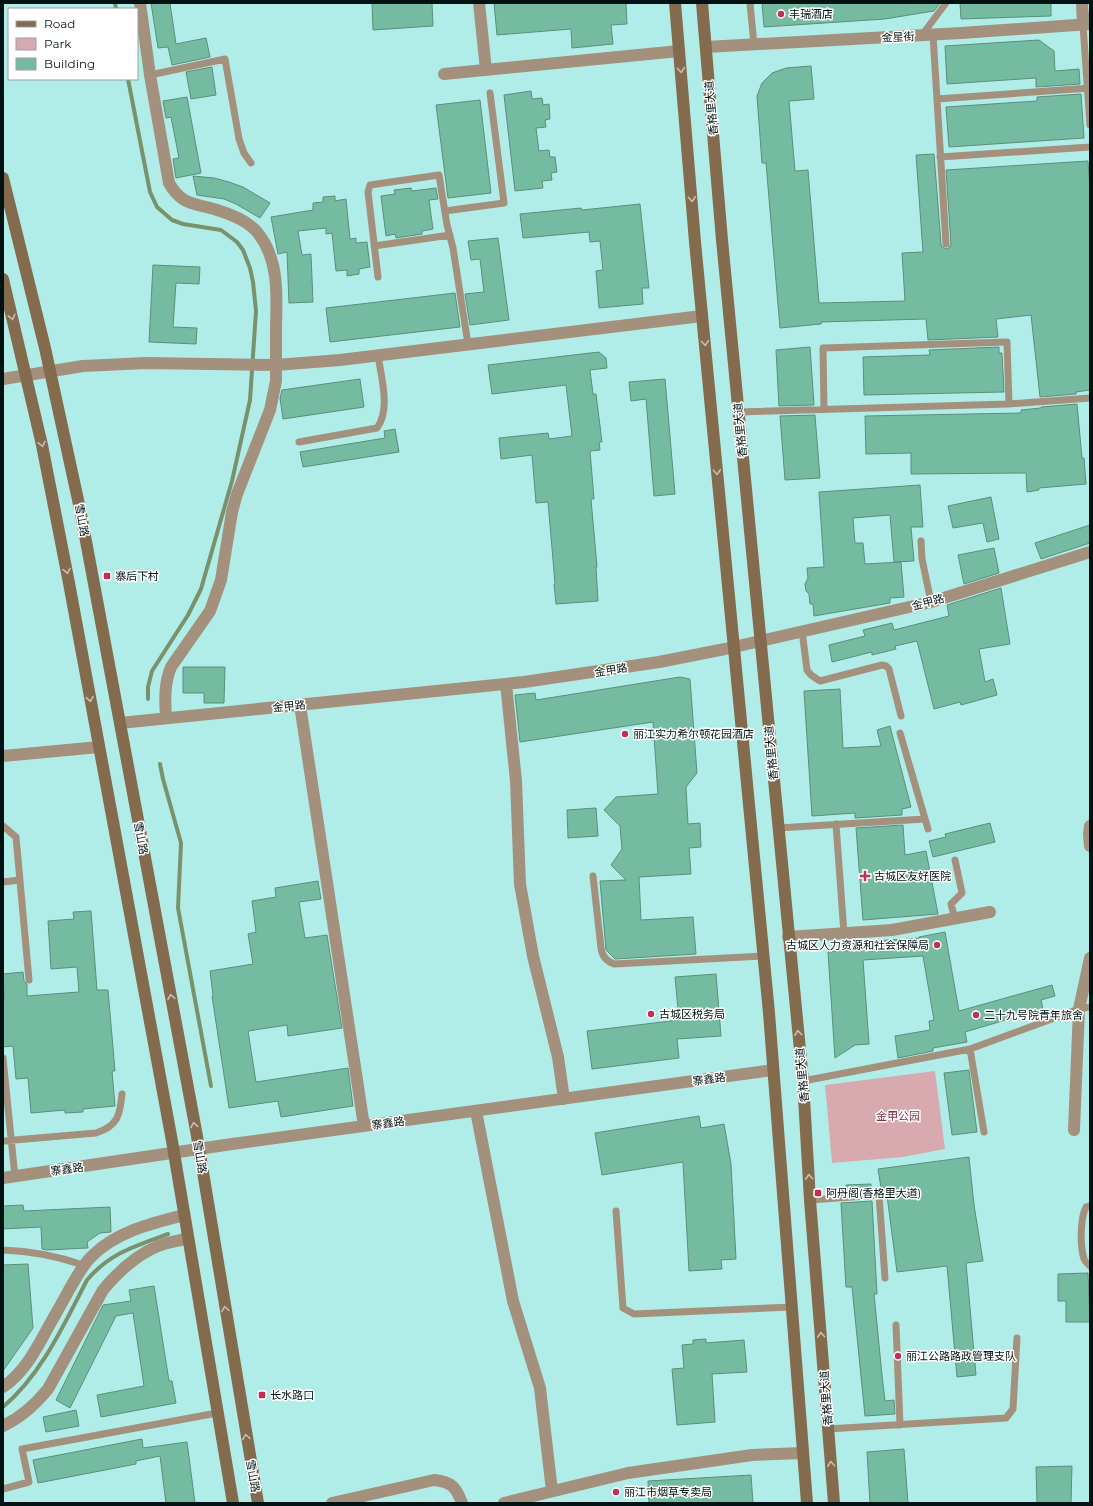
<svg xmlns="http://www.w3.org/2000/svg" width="1093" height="1506" font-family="Montserrat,'Noto Sans SC',sans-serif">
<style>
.green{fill:#d8aab0}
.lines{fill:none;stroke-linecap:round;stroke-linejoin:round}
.stream{stroke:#7a926b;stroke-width:4}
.building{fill:#75bba2;stroke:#5b8e7b}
.lane{stroke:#a3917d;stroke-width:7}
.street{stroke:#a3917d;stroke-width:12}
.secondary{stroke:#856b4d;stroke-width:12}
.oneway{stroke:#c8bcaf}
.poi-dot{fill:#c03159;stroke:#fff;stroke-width:1.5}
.labels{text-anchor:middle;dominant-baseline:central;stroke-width:3;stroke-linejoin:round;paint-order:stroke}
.poi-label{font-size:11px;fill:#001211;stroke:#fff;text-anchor:start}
.street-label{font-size:11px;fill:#001211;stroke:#fff}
.park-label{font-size:11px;fill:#843446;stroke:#fff}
</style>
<rect width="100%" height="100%" fill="#b1ede8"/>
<path class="green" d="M935 1071 945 1149 903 1157 832 1163 825 1085Z"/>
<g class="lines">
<path class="stream" d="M115 3 116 9
M128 79 150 192 157 207 172 220 183 224 221 230 237 242 243 250 250 268 253 282 256 311 250 400 232 481 201 589 188 615 152 671 148 687V699
M160 764 163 779 181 843 178 908 211 1086
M3 1407C42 1374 64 1324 87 1280 110 1253 135 1246 168 1234"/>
</g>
<path class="building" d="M151 3H170L176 44 206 38 210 57 172 65 168 47 158 48Z
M372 3H432L433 26 373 30Z
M494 3H626L627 24 611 25 613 44 572 48 571 29 497 35Z
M762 3H940L934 11 909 15 885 19 764 27Z
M960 3H1051V16L961 19Z
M1039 40 1054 51 1055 71 1079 69 1080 84 1036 87V78L947 84 945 46Z
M811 66 814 99 789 101 795 171 808 170 819 303 905 301 902 253 923 252 916 155 934 154 941 244 942 247 946 249 949 248 951 244 946 170 1088 161 1090 190V390L1076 392V394L1040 397 1031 315 996 319 998 337 928 340 926 319 821 322V324L780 328 766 163H762L757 96 762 83 772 73 786 68Z
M212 67 216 95 191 99 186 72Z
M531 91 532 99 542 98 543 105 549 104 550 119 545 120 546 127 536 128 539 151 549 150 550 157H555L557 172 551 173 552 180 542 181 543 188 515 191 504 95Z
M1081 94 1084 138 949 147 946 107 1037 101V97Z
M187 97 201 173 176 178 173 159 179 158 171 117 166 118 163 101Z
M480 100 491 193 448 198 436 105Z
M193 176 214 178 229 182 243 187 270 203 260 218 236 204 224 199 197 195Z
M411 188 412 191 436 188 438 199 429 200 433 229 422 231V234L396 238 395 234 386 236 381 196 395 194 394 190Z
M335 196V201L346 199 350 239 356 238V243L367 242 370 267 359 269V274L347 276V270L336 271 332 233 326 234V228L298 231 302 255 311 254 313 302 289 303 287 252 278 254 271 217 313 210V203L323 202V197Z
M640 204 649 288H642L643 304 599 308 596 271 603 270 600 241 590 242 589 232 523 238 520 214 581 208 582 210Z
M498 238 509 320 470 325 465 294 484 292 480 259 471 260 468 241Z
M153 265 200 267 199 284 176 283 173 327 197 328 196 344 149 342Z
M455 293 460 327 330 342 326 308Z
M810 347 814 405 779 406 776 350Z
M999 347V353H1002L1004 392 864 395 863 357 930 355 929 350Z
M599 352 606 358 607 368 590 370 593 394H596L602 442H599L600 450 590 451 594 499H591L597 567H596L598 601 556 604 554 584 555 583 548 502 536 503 532 455 501 459 499 438 548 433 549 439 572 436 566 385 492 394 488 365Z
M360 379 364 407 283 419 280 398 282 390Z
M665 379 675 494 654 496 646 399 631 401 629 382Z
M1077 404 1082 458H1084L1086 484 1039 488V490L1027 492 1026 473 911 474V453L866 454 865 416 1021 413V410L1041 408V407Z
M815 415 820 478 785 480 780 416Z
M395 429 399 452 303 467 300 452 385 438 384 431Z
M920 485 923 527H911L914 561 894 562 890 515 853 518 855 543H863L865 564 901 562 904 597 890 598V603L814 616 813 604H810L809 594 806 591 805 584 808 578 807 568 824 567 819 492Z
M991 497 999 539 987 542 983 523 953 528 948 506Z
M1090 525V543L1041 559 1035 543Z
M994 548 999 573 964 584 958 555Z
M1001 588 1010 644 979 649 985 682 993 679 997 695 961 705 960 702 934 709 917 641 895 646 896 649 872 655V652L832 662 829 645 865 636 863 630 892 623 894 630 949 616 947 605Z
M183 667H225L224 703H204V693H183Z
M680 677 690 679 697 773 686 787 688 824 700 823 701 847 689 848 691 874 639 877 641 920 693 917 696 954 615 959 606 950 600 881 626 880 611 865 622 849 620 826 604 810 616 797 658 794 653 722 520 742 515 695 535 693 536 700Z
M840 689 843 748 881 746 877 730 890 726 911 807 902 809V815L855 818V813L812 816 804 691Z
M596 808 598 836 568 838 567 810Z
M990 823 995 842 933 857 929 841 946 837 945 834Z
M903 825 905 855 926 851 938 914 863 920 856 828Z
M318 881 321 899 299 902 305 938 327 935 342 1028 288 1036 287 1025 248 1031 256 1082 348 1068 353 1106 281 1117 278 1101 229 1108 212 996 213 995 210 971 253 964 248 934 256 932 252 901 276 897 275 888Z
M91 911 97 990H108L115 1071H112L115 1106 83 1109V1112L65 1113V1110L31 1113 28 1078 16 1079 13 1046 3 1047V998H4L3 974 23 972 24 981 27 984V996L79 992 77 967 51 969 48 921 74 919 73 912Z
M945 932 959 1011 1052 985 1055 996 1041 1000 1043 1009 965 1032 967 1042 933 1048V1051L898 1058 895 1036 930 1030 929 1021 934 1020 923 956 863 960 869 1044 855 1045 835 1058 828 952 874 949 873 941 920 938 919 937Z
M716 974 721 1036 677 1039 679 1058 592 1069 587 1031 679 1020 675 977Z
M969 1070 977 1132 952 1135 944 1073Z
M699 1116 701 1128 724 1124 731 1164 736 1259 721 1260 722 1269 689 1271 683 1162 602 1175 595 1133Z
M969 1157 974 1205 983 1261 966 1263 976 1375 957 1377 947 1266 897 1272 886 1188H881L878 1169Z
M871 1184V1191L846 1192V1185Z
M872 1201 877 1294H874L882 1375 885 1401 894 1400 895 1414 865 1416 852 1287H846L841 1203Z
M23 1205 24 1211 110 1207 111 1232 100 1233 87 1242 88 1248 47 1250 42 1249 41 1227 3 1229V1206Z
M28 1264 33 1328 3 1371V1265Z
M1088 1273 1090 1322H1066V1301H1058V1274Z
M154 1286 169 1381H172L176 1403 101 1417 97 1395 144 1386 133 1313 116 1316 70 1408 56 1400 103 1305 131 1301 129 1290Z
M706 1339V1343L744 1340 747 1372 712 1374 715 1422 677 1425 672 1369 684 1368 682 1345 693 1344V1340Z
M76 1410 79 1426 46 1432 43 1417Z
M142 1439 143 1448 187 1442 195 1503H166L160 1456 136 1461V1464L38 1483 33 1460Z
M904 1449 908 1503H870L867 1452Z
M1072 1466 1071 1503H1037L1036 1467Z
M751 1475 753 1503H649L648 1481Z"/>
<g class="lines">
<path class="lane" d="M750 3 754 45
M1090 15 1083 25 1090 125
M922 35 946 3
M933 35 946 244
M150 75 225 59 239 139 244 153 251 163
M937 99 1090 88
M940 157 1090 147
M445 211 504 203 490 93
M374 246 450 235
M378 277 368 192 370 185 439 175 447 225 453 248 468 344
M824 409 823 348 1007 342 1009 404
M738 412 1008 404 1090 398
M299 442 377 428C391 409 381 377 378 355
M921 541 922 559 931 602
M802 631 807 670 811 675 820 681 882 665 886 666 889 669 901 716
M900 733 928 829
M836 824 844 934
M3 826 16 837 29 980
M778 828 925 819
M593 876 601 948C602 956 606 961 614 964L763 956
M3 882 20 880
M955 919 951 904 962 893 955 860
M3 1058 15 1177
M803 1081 970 1049
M984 1132 970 1049 1079 1009 1090 1007
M3 1141 96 1133C118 1126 120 1115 122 1094
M810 1200 879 1195 885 1278
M1090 1206 1086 1207C1080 1219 1080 1246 1084 1259 1085 1262 1088 1264 1090 1266
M616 1211 623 1308 634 1314 792 1307
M3 1250C31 1251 57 1256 83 1265
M896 1325 900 1425
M828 1429 1006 1418 1013 1409 1017 1338
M3 1489 29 1482 22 1449 217 1413"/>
<path class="street" d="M140 3 150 75 169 183C182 206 195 203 217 210 230 214 248 221 257 232 279 258 277 294 276 326 276 344 276 362 276 381L270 410 237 494 232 512 221 580 210 611 171 667C164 684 165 700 166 718
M479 3 486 70
M1082 3 1083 25
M706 47 961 33 1090 24
M444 74 679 51
M3 379 83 366 146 363 276 365 340 360 702 316
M506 684 516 781 520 884 533 956 558 1057 564 1099
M300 705 364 1126
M120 723 524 682 659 662 725 649 931 602 1090 552
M3 756 99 747
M1090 826 1089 834 1090 846
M788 937 892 930 990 912
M476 1111 513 1301 540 1388 552 1491
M1074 1130 1079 1009 1090 958
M3 1178 232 1144 773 1070
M3 1387C22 1374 33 1355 44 1335 52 1320 61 1305 69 1290 76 1278 82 1266 91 1257 115 1232 152 1223 184 1215
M3 1426C22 1417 35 1405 48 1389L103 1290C118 1272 136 1255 158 1246 168 1242 179 1241 188 1238
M332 1503 434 1480C452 1482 456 1487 462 1503
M504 1503 628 1473 752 1455 803 1453"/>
<path class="secondary" d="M675 3 695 242 769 1013 807 1503
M702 3 722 240 803 1081 810 1200 834 1503
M3 178 45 348 80 509 197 1136 258 1503
M3 279 42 445 69 583 172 1141 233 1503"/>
</g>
<defs><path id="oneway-chevron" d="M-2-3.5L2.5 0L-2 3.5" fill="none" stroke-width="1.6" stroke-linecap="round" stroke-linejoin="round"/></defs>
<g class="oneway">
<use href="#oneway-chevron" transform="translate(681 70) rotate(85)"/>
<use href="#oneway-chevron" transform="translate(692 199) rotate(85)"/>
<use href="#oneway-chevron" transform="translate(12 317) rotate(76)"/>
<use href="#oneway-chevron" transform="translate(705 343) rotate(85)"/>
<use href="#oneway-chevron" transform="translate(42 444) rotate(78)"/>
<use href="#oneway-chevron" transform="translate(717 472) rotate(85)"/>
<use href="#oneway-chevron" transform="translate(67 571) rotate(79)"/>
<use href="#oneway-chevron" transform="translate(90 699) rotate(79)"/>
<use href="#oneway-chevron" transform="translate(171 997) rotate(-101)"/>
<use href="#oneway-chevron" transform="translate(798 1033) rotate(-96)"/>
<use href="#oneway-chevron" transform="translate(194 1125) rotate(-101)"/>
<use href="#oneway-chevron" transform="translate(809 1177) rotate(-94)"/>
<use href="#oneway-chevron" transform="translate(225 1309) rotate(-99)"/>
<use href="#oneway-chevron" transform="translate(821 1335) rotate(-94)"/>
<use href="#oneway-chevron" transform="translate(246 1437) rotate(-99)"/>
<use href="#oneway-chevron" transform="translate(831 1464) rotate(-94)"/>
</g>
<g class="poi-dot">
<circle cx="781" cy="14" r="4"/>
<rect x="103" y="572" width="8" height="8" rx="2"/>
<circle cx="625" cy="734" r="4"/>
<path d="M863 870h4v4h4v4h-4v4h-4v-4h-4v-4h4z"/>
<circle cx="937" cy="945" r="4"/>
<circle cx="651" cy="1014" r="4"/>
<circle cx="976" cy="1015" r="4"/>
<rect x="814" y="1189" width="8" height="8" rx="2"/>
<circle cx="898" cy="1356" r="4"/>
<rect x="258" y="1391" width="8" height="8" rx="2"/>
<circle cx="616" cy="1492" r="4"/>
</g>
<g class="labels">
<g class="poi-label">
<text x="789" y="14">丰瑞酒店</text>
<text x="115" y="576">寨后下村</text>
<text x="633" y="734">丽江实力希尔顿花园酒店</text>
<text x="874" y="876">古城区友好医院</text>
<text x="929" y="945" text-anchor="end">古城区人力资源和社会保障局</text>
<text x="659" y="1014">古城区税务局</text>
<text x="984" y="1015">二十九号院青年旅舍</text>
<text x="826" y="1193">阿丹阁(香格里大道)</text>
<text x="906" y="1356">丽江公路路政管理支队</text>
<text x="270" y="1395">长水路口</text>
<text x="624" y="1492">丽江市烟草专卖局</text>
</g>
<g class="street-label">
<text transform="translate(898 37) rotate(-3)">金星街</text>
<text transform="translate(711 108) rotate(-95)">香格里大道</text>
<text transform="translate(740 430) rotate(-95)">香格里大道</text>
<text transform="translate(82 520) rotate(79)">雪山路</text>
<text transform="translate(928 602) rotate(-15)">金甲路</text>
<text transform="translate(611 670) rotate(-9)">金甲路</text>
<text transform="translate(289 706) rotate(-6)">金甲路</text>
<text transform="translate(771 753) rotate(-95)">香格里大道</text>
<text transform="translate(141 838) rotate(79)">雪山路</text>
<text transform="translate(802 1075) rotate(-95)">香格里大道</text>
<text transform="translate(709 1079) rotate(-8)">寨鑫路</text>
<text transform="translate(388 1123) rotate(-8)">寨鑫路</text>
<text transform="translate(200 1157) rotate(81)">雪山路</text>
<text transform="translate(67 1169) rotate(-8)">寨鑫路</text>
<text transform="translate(826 1398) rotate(-94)">香格里大道</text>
<text transform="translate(253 1476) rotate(80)">雪山路</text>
</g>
<g class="park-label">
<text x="898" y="1116">金甲公园</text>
</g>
</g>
<rect width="1093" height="1506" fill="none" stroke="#001211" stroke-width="8"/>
<rect x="8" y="8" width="130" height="72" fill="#ffffff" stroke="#99a0a0"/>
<rect x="16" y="21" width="20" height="6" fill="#856b4d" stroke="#99a0a0"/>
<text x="44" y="28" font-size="12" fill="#001211">Road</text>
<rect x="16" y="38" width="20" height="12" fill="#d8aab0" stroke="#99a0a0"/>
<text x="44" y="48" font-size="12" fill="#001211">Park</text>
<rect x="16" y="58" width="20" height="12" fill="#75bba2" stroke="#99a0a0"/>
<text x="44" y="68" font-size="12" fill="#001211">Building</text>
</svg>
